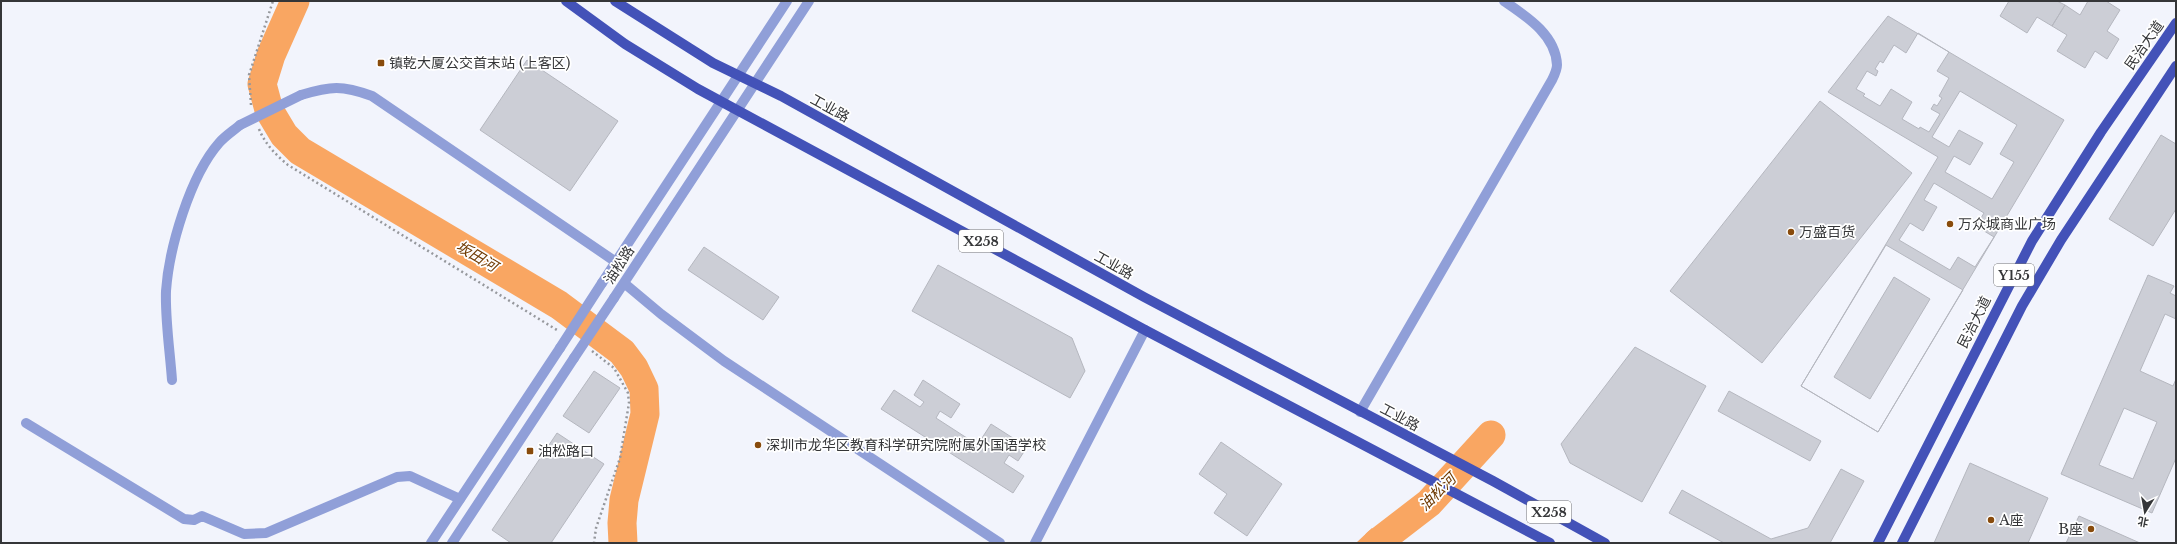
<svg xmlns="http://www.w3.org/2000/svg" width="2177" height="544" font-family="'Libre Baskerville','Noto Sans SC',serif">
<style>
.water{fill:#f9a662}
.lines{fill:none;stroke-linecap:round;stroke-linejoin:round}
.river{stroke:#f9a662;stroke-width:29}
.building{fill:#ccced6;stroke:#b5b7bf;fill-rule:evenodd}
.path{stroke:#96989d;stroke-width:2.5;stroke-dasharray:2 3;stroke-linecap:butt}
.minor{stroke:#909fd8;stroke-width:10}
.tertiary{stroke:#909fd8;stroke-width:10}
.primary{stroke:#4352b8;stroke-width:10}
.minor-bridge{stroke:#909fd8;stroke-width:10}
.tertiary-bridge{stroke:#909fd8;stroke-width:10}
.poi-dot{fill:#884b0c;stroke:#fff;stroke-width:1.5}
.labels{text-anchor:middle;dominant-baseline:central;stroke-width:3.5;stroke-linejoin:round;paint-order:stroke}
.shield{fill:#fff;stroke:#727274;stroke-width:1}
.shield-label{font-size:13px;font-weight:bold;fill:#353638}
.street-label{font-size:14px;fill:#353638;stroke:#fff}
.poi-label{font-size:14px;fill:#353638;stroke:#fff;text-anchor:start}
.water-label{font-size:15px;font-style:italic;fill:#6f3a02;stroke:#fff}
</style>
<rect width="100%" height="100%" fill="#f2f4fc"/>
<path class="water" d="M1372 528 1381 543H1356Z"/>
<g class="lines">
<path class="river" d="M295 1 271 55 262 84 269 110 284 135 300 151 559 305 622 352 634 368 644 389 645 414 624 500 622 523 623 543
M1377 543 1429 503 1491 435"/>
</g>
<path class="building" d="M2009 1H2057L2065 5 2052 26 2037 17 2027 33 2000 16Z
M2088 1H2106L2120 10 2107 31 2119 39 2107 59 2095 51 2085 68 2057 51 2067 35 2052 26 2065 5 2080 15Z
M1888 16 2064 120 1878 432 1801 386 1938 157 1828 92Z
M1918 33 1949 52 1937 71 1949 78 1939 96 1942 98 1937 106 1934 104 1931 109 1940 114 1929 132 1920 127 1919 129 1902 119 1912 102 1891 89 1880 106 1863 96 1865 94 1856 89 1867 71 1876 76 1878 71 1875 69 1880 61 1883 63 1894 45 1906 53Z
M527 60 618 121 570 191 480 130Z
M1960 91 2017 125 2000 154 2014 162 1992 199 1945 172 1954 156 1970 165 1983 143 1959 130 1949 147 1932 137Z
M1820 101 1912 173 1762 363 1670 291Z
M2161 135 2176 144V209L2153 246 2109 219Z
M1934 183 1984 213 1976 226 1994 237 1975 267 1958 257 1950 270 1899 240 1910 223 1923 231 1937 207 1924 200Z
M1886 245 1963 290 1878 432 1801 386ZM1894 277 1930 299 1870 399 1834 377Z
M704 247 779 297 763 320 688 270Z
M938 265 1072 338 1085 371 1070 398 912 311Z
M2148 275 2174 286 2170 293 2176 296V319L2165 314 2140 371 2173 386 2176 379V458L2152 513 2061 474ZM2124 408 2157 422 2133 479 2099 465Z
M1635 347 1706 386 1642 502 1570 463 1561 444Z
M594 371 620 388 589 433 563 416Z
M923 380 960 404 951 418 940 411 936 418 987 451 991 444 982 438 991 424 1027 447 1018 461 1009 455 1004 463 1024 476 1013 493 881 409 894 390 920 407 924 402 914 395Z
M1729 391 1821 441 1810 461 1718 411Z
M557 433 604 464 551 543H511L492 530Z
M1221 442 1282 484 1247 536 1214 513 1227 494 1199 474Z
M1970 463 2048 498 2028 543H1934Z
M1841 469 1864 481 1830 543H1724L1669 513 1682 490 1771 539 1808 528Z
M2079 516 2140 543H2066Z"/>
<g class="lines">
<path class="path" d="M251 105 249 75 273 1
M259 129C265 144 276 155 288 165L557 330
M592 351 614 368 628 393 629 403 620 458 596 528 594 543"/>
<path class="minor" d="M301 95C331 86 342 85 372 96L616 262
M172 380C170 352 165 319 166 291 169 248 190 176 219 143 225 136 233 131 240 125
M1360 412 1552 80C1554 76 1557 70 1557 65 1556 35 1526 16 1504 1
M26 423 184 519 194 520 202 516 244 534 266 533 397 477 410 476 460 499"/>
<path class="tertiary" d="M602 283 787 1
M624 283 661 314 724 361 1000 543
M614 298 809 1
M431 543 560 348
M452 543 574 358
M1035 543 1145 330"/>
<path class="primary" d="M566 1 625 44 698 89 1145 330 1550 543
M615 1 713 63 781 96 1144 297 1493 481 1605 543
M1878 543 2032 241 2101 132 2176 23
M1902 543 2022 306 2061 240 2176 66"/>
<path class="minor-bridge" d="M240 125 301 95"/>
<path class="tertiary-bridge" d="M560 348 602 283
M574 358 614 298"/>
</g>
<g class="poi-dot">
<rect x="377" y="59" width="8" height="8" rx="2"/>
<circle cx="1950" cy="224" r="4"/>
<circle cx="1791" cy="232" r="4"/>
<circle cx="758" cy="445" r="4"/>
<rect x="526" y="447" width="8" height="8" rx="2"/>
<circle cx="1991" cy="520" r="4"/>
<circle cx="2091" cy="529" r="4"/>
</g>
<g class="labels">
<g class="shield">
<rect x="959" y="230" width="44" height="22" rx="3"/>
<rect x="1994" y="264" width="40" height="22" rx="3"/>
<rect x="1527" y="501" width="44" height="22" rx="3"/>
</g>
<g class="shield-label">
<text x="981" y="241">X258</text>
<text x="2014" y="275">Y155</text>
<text x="1549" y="512">X258</text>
</g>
<g class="street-label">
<text transform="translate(2144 45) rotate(-55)">民治大道</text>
<text transform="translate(830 108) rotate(29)">工业路</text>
<text transform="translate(619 265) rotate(-57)">油松路</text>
<text transform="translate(1114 265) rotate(29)">工业路</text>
<text transform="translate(1974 322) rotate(-63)">民治大道</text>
<text transform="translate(1400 417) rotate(28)">工业路</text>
</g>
<g class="poi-label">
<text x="389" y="63">镇乾大厦公交首末站 (上客区)</text>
<text x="1958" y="224">万众城商业广场</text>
<text x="1799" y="232">万盛百货</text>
<text x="766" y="445">深圳市龙华区教育科学研究院附属外国语学校</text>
<text x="538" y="451">油松路口</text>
<text x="1999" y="520">A座</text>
<text x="2083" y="529" text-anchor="end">B座</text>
</g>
<g class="water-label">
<text transform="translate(477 256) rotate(31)">坂田河</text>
<text transform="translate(1437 492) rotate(-45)">油松河</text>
</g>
</g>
<rect width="2177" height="544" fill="none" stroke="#353638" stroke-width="4"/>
<g transform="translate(2145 512) rotate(191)" stroke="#ffffff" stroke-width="3" paint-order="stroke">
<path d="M0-3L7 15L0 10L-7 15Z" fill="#353638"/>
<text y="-6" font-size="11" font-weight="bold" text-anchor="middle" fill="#353638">北</text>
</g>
</svg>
